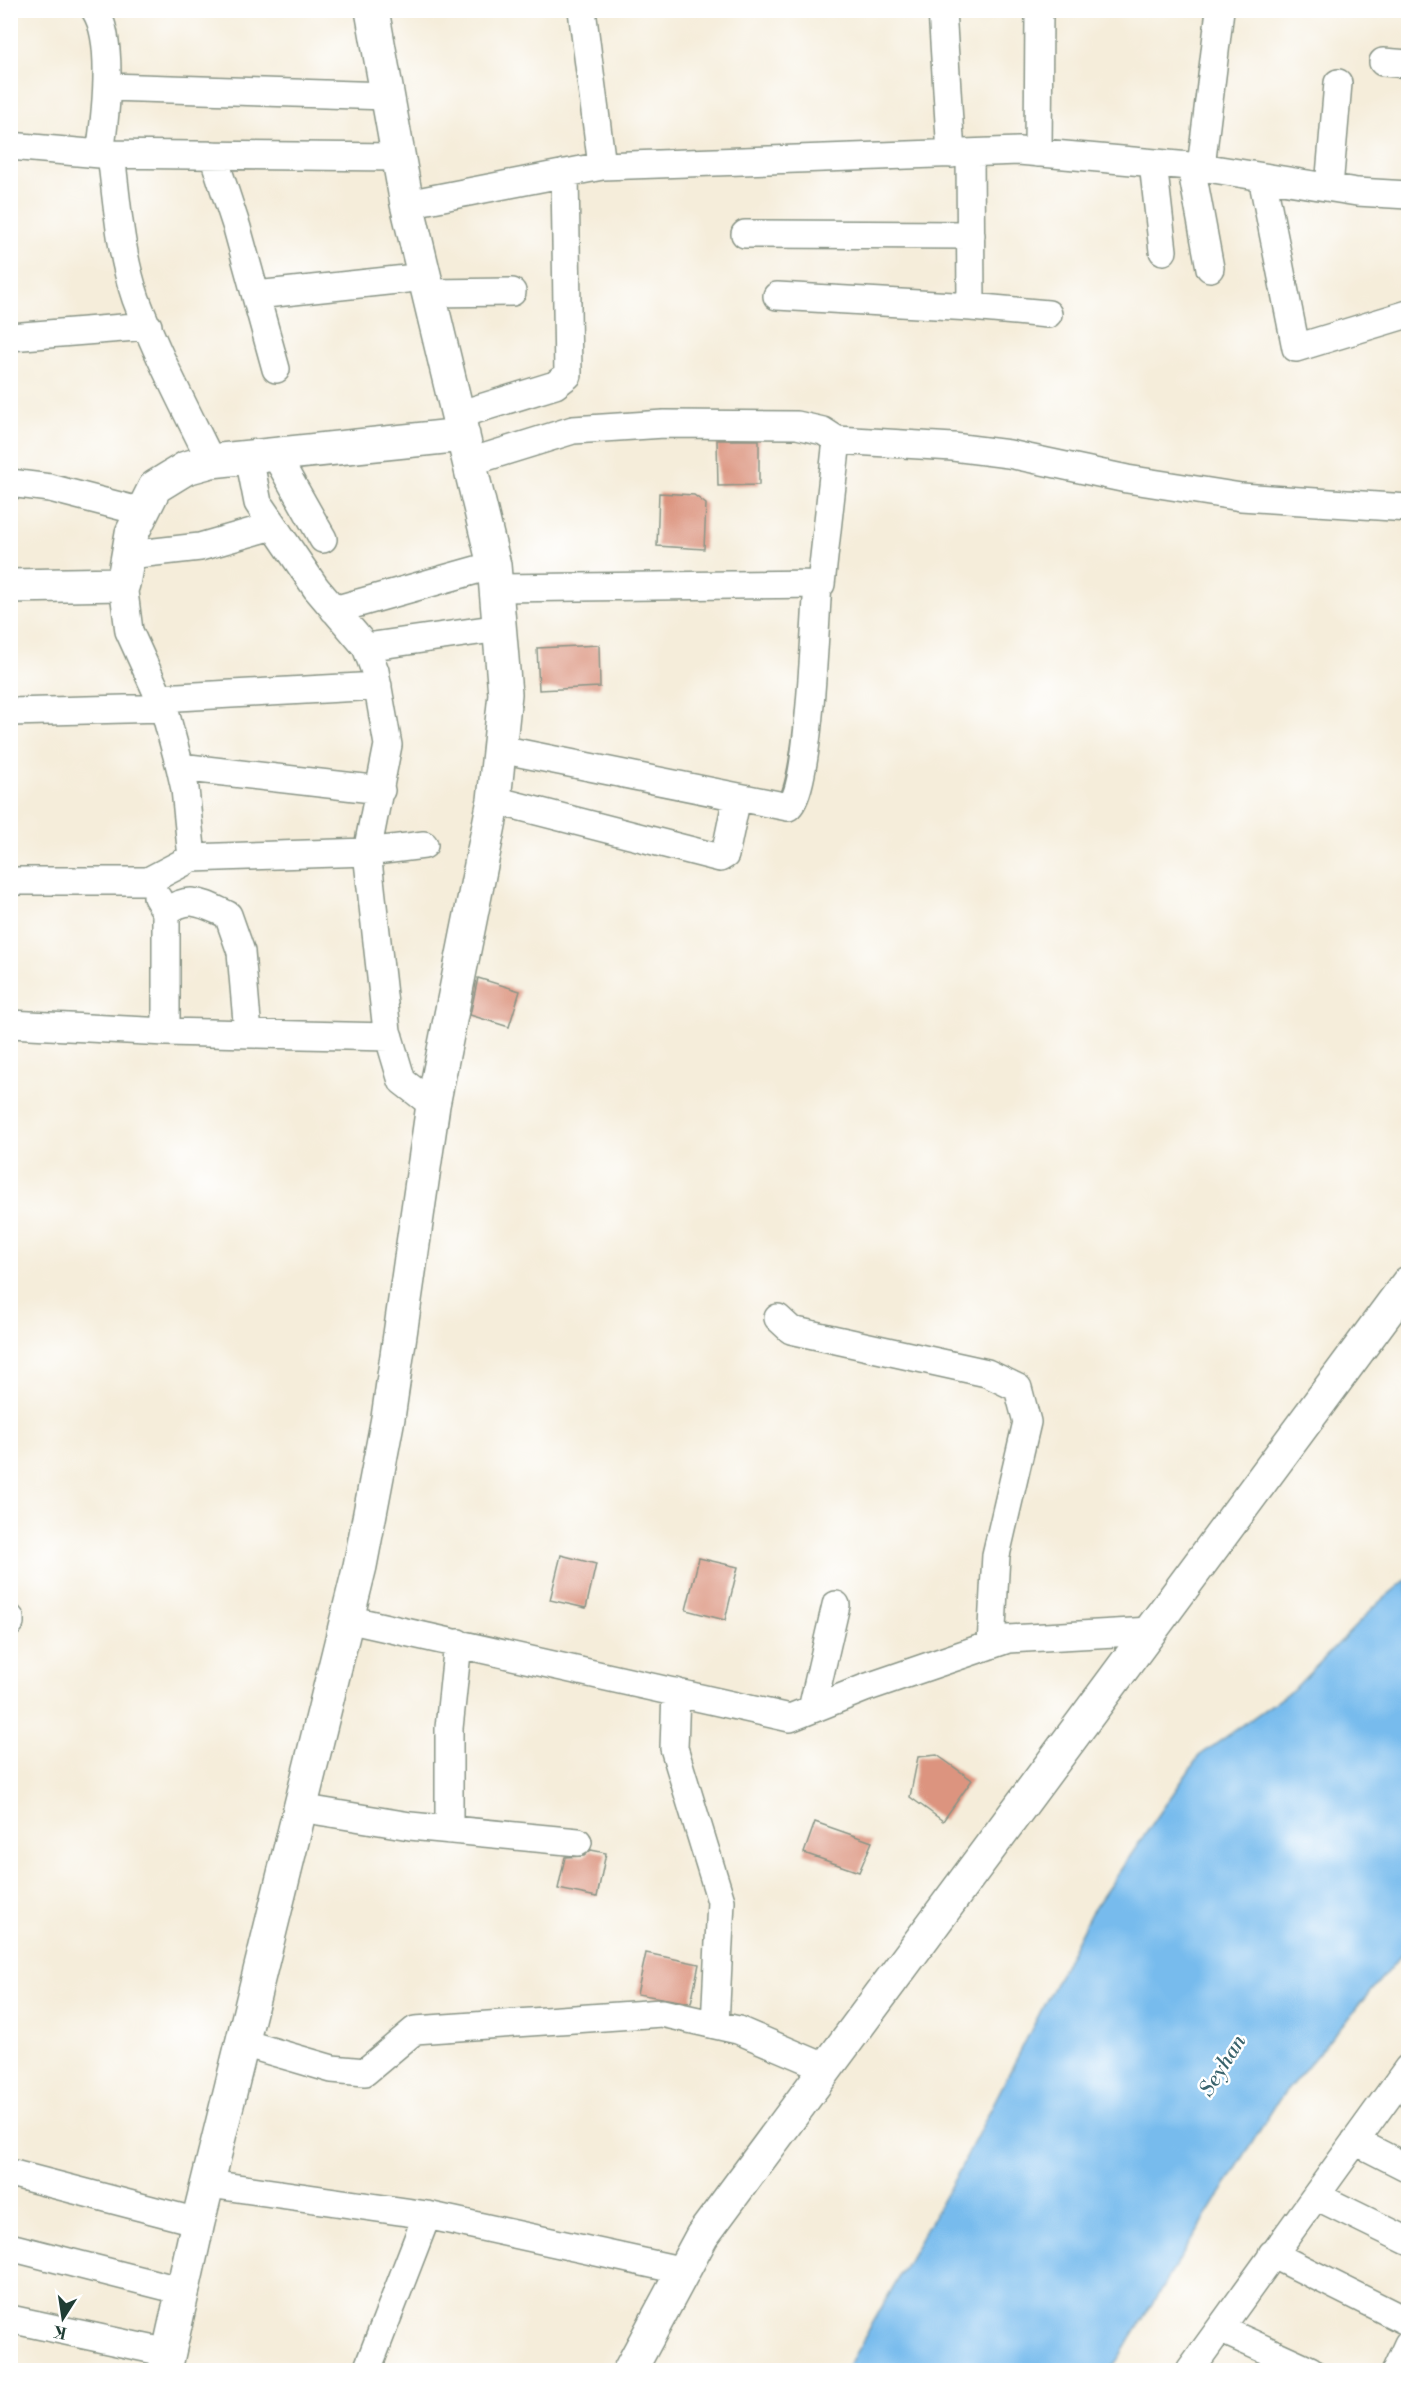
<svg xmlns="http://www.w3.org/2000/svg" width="1419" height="2381" font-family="'Libre Bodoni',serif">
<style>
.water{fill:#77bbed;stroke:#4b7c90;stroke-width:1.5}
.building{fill:#dc947f}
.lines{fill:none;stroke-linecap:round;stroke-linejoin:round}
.minor-casing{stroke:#8a9587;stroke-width:30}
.major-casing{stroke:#8a9587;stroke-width:36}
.minor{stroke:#fff;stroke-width:27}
.major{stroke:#fff;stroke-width:33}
.labels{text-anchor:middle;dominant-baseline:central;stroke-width:5;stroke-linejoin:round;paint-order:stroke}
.water-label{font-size:21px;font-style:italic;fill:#39636c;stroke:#fff}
</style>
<rect width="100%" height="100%" fill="#fff"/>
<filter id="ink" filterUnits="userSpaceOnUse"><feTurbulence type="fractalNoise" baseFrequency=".0167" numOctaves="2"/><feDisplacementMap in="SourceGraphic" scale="12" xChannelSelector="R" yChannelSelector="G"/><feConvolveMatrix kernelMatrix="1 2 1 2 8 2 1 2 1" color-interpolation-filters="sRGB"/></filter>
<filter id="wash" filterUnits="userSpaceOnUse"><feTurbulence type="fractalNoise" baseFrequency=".008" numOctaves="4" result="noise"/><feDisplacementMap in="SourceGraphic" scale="24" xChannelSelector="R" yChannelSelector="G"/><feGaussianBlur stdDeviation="1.35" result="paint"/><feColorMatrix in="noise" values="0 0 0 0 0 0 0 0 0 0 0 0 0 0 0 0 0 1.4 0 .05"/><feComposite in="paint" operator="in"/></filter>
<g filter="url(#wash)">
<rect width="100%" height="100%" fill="#f5edda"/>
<path class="water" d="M1408 1578V1947L1278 2101 1111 2370H846L959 2171 1091 1913 1199 1756 1295 1688 1378 1603Z"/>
<g id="blocks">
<path class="building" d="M717 440H759V485L718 486Z
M659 493 694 495 706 504 704 549 657 546Z
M599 645 600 687 539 690 537 648Z
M478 978 520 991 509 1027 470 1015Z
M561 1555 596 1564 586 1608 550 1600Z
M699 1558 738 1567 725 1620 686 1610Z
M937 1755 972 1780 943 1821 910 1797 918 1757Z
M815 1822 872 1842 859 1872 804 1853Z
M591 1850 606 1853 597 1897 558 1889 565 1857 584 1856Z
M646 1953 699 1964 691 2003 637 1994Z"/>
</g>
</g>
<g filter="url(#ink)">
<use href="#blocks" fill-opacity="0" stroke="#8a9587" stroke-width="1.5"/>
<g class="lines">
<defs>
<path id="minor" d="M95 10C115 41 105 119 100 154
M582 10 602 166
M942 10 951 154
M1383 62 1408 64
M109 87 387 96
M10 146 100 154 398 157
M970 153 971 307
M1038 153 1039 10
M111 154C117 202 120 253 136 299 157 355 185 408 211 461
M213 155 237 228 276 369
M1153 163 1163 251
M1191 166 1210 268
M1201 167 1220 10
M1262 177 1296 348 1408 314
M1329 187 1338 83
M407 204 602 166 1019 151 1201 167 1357 192 1408 195
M745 234 971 235
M429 293 512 292
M256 295 425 277
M777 296 971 307 1048 314
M10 337 148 326
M458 415 555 385 568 375 565 173
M837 440 953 447 1009 454 1127 479 1241 497 1408 508
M275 454 323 539
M249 457 258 503 316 588 366 647 375 671 388 745 367 852 387 1031 402 1081 433 1105
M470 462 573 430 664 424 797 425 823 431 837 440 821 584 497 588
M10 483 50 488 143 512
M128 555 200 547 273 526
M123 584 129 631 164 708 180 767 185 789 192 858
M334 610 494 565
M366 647 500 628
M160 698 378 686
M10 712 164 708
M500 749 788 807C810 792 815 619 818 584
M180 767 381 790
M494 800 720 858 725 855 737 797
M10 881H148L192 858 367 852 424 845
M157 897 166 912V1032
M166 912C190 894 203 904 228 915L241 952 248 1033
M10 1024 166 1032 389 1037
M778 1318 791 1330 987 1373 1018 1388 1027 1422 996 1555 991 1645
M10 1618V1623
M347 1619 790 1718 865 1688 1008 1639 1150 1631
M676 1692 674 1748 721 1901 715 2025
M812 1709 836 1605
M300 1808 410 1826 578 1842
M449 1830V1728L458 1643
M243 2043 332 2069 365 2072 415 2030 662 2013 738 2030 827 2068
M1355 2141 1408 2168
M10 2173 198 2222
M209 2184 427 2215 684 2271
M1316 2196 1408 2241
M10 2247 183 2291
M1272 2254 1408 2322
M10 2319 169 2353
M1220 2329 1310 2370
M367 2370 427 2215
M1190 2370 1408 2068
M1396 2370 1408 2344"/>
<path id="major" d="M10 586 123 584 132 533 155 487 186 468 211 461 463 435
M165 2370 198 2222 360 1566 388 1418 433 1105 494 800 505 694 494 565 407 204 372 10
M630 2370 702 2236 1408 1283"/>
</defs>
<use href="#minor" class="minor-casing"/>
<use href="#major" class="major-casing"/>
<use href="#minor" class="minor"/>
<use href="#major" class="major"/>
</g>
</g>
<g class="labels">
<g class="water-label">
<text transform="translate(1223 2066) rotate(-58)">Seyhan</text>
</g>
</g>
<rect width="1419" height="2381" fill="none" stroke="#fff" stroke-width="36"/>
<g transform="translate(63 2318) rotate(192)" stroke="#ffffff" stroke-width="4.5" paint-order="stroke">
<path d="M0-4.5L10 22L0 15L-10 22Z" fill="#1f3d34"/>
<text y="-9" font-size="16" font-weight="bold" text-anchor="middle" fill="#1f3d34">K</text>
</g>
</svg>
